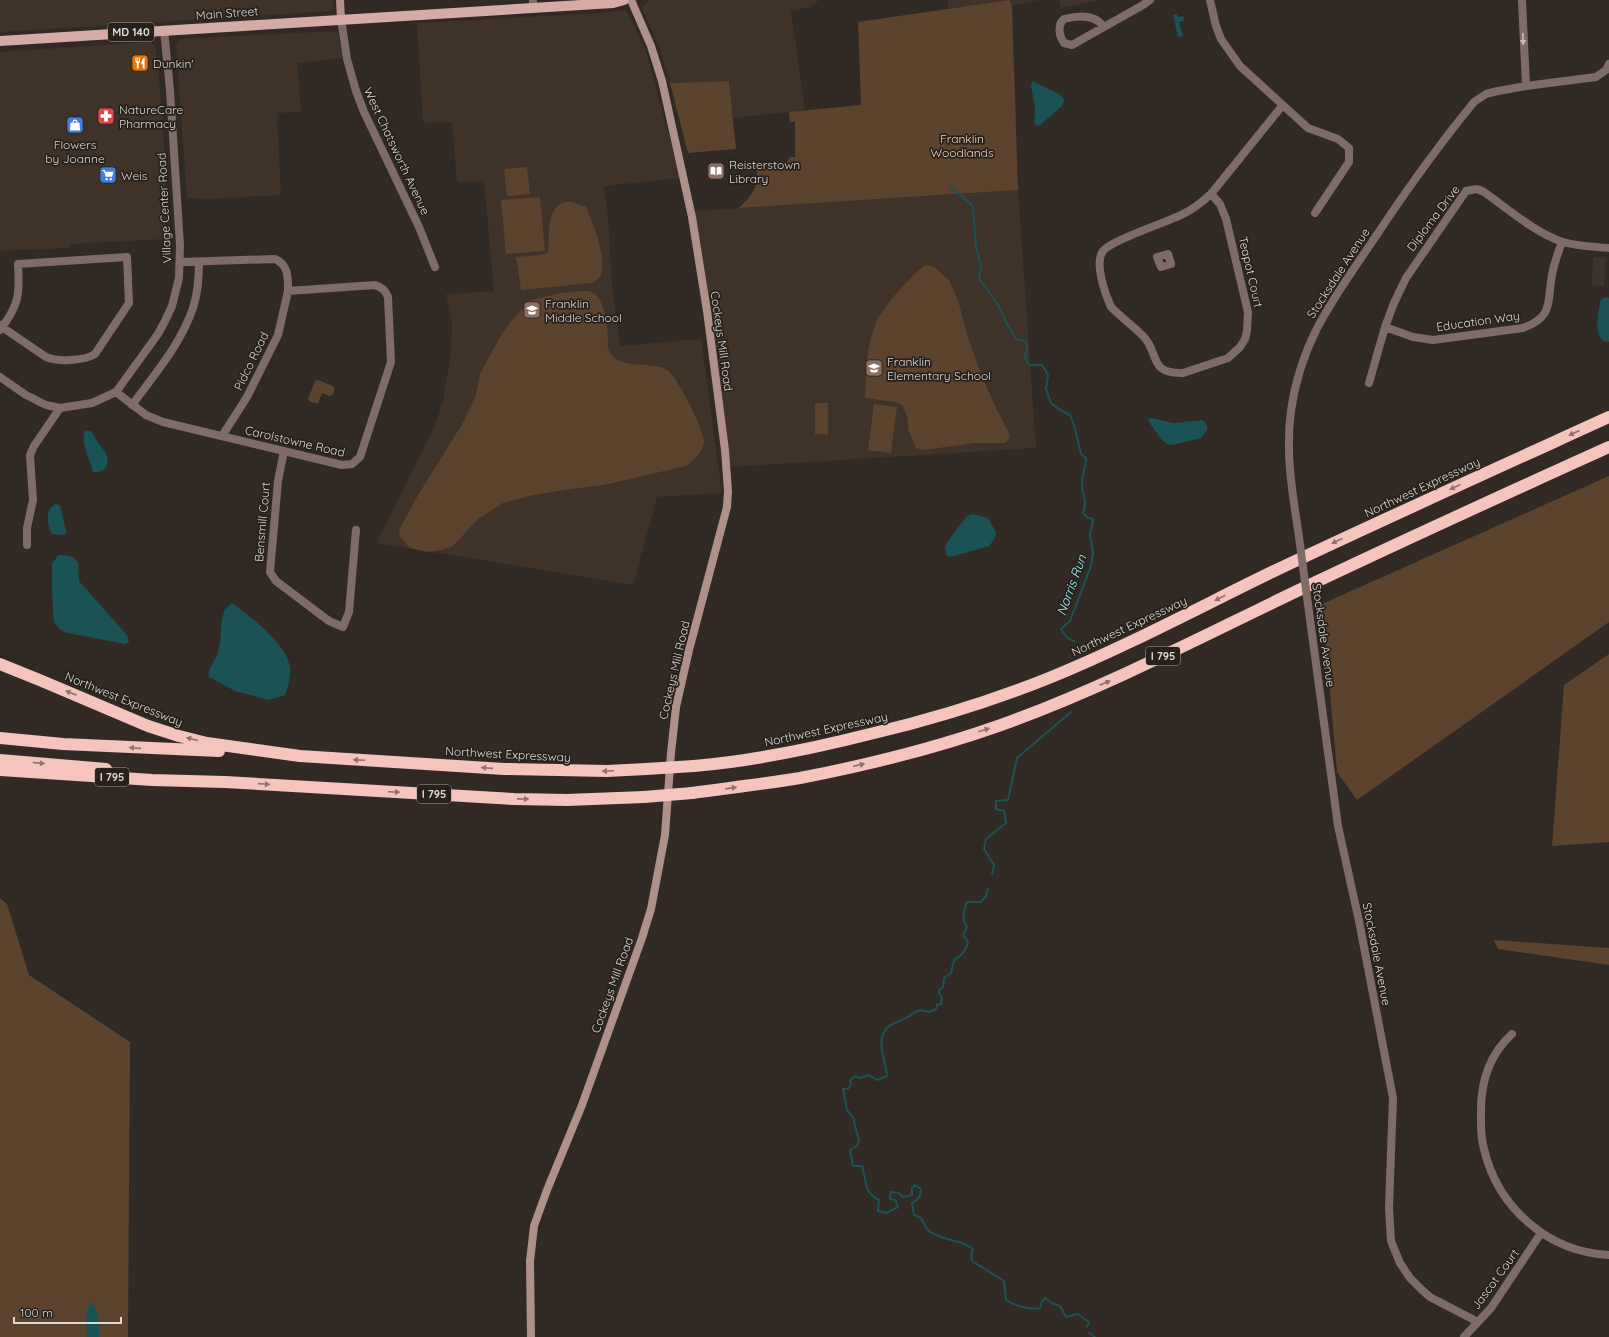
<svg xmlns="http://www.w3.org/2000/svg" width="1609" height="1337" font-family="Quicksand,sans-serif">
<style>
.built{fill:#3f3228}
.green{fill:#5c432e}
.water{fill:#1a5256}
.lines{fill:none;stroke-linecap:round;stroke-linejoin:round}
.stream{stroke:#1a5256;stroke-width:2}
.street{stroke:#7f6c69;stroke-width:8}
.secondary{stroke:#af908b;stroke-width:8}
.primary{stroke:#d4aba5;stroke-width:10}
.highway{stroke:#f5c4bd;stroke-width:12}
.street-bridge{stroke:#7f6c69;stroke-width:8}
.highway-bridge{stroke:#f5c4bd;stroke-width:12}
.oneway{fill:#c7bebb}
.oneway2{fill:#8e726c}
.labels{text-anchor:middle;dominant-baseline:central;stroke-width:3.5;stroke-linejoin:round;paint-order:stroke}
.shield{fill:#27201b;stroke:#a8a29e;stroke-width:1}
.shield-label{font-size:11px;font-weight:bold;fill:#dfdad6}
.street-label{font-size:12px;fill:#dfdad6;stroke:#27201b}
.poi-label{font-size:12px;fill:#dfdad6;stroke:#27201b;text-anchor:start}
.park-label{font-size:12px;fill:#fad9bd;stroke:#27201b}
.water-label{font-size:13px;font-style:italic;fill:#9bf5fd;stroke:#27201b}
</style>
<rect width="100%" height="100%" fill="#312a24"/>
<path class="built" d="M0 0H333V11L0 32Z
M650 0H819L811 7 791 11 805 110 733 118 729 81 670 83 659 46 642 9V7Z
M947 0H1039L1012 6 1009 0 949 9Z
M1059 0H1100L1061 8Z
M619 11H625L629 14 645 49 650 65 680 178 604 186 608 216 612 286 620 346 701 339 722 493 657 497 633 585 377 543 435 425 443 400 450 360 452 326 446 294 494 291 484 181 457 182 452 122 423 123 417 23 599 13Z
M337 31 343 58 297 63 301 112 277 113 281 195 207 199 187 198 176 46 179 39Z
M151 42 155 46 158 67 163 128 168 239 69 244V248L0 251V52Z
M1018 190 1036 448 731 467 707 287 694 211Z
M1593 257 1606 258 1604 286 1592 285Z"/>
<path class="green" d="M1009 0 1012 6 1018 190 739 208C756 191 759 186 756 163L788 161 790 157H795V122H790L789 112 861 105 858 22Z
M729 81 736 149 688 153 670 83Z
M527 167 530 194 507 196 504 169Z
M540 197 545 251 506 254 501 200Z
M572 202 586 207C593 223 605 253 602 271 601 277 597 280 592 283L521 290 516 257 541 255 548 252C550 237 546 214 560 204 563 202 568 202 572 202Z
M925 265 934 267 949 280 958 300 968 338 983 379 995 406 1008 431 1010 438 1005 443H975L924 450 916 448 909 432 907 416 902 405 896 402 865 398C866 374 866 346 876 323 882 307 911 276 925 265Z
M583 291C586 291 591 291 594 293 604 300 608 327 608 339 608 341 607 345 608 348 608 350 611 354 613 356 625 369 652 361 667 370 677 376 705 431 704 442 703 453 694 460 686 466L604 485 564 490 529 496 503 503 477 520 453 546 441 550 427 552 410 548 400 537 399 530 418 495 464 421 476 395 480 374 500 337 510 322 531 300 561 293Z
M318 380 333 386 335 389 333 394 330 396 322 393 318 403C314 403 310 403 308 399L315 381Z
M815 403H828V435L815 434Z
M874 404 897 407 891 453 868 450Z
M1609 476V622L1357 800 1337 772 1322 604Z
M1609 654V842L1552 846 1564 685Z
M0 898 7 904 29 975 130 1042 128 1337H0Z
M1494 940 1609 948V965L1498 949Z"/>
<path class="water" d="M1177 14 1178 17 1183 16 1184 21 1179 22 1183 36 1178 37 1173 15Z
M1032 81 1059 94 1065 100 1061 107 1039 126 1034 124 1035 107 1031 86Z
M1605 297 1609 298V342C1592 343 1598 310 1601 299Z
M1151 418 1174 423 1203 420 1207 426V430L1201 438 1172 445 1167 444 1161 439 1149 422 1148 419Z
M85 431H90C94 434 94 437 97 441 100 446 106 451 107 457 110 468 102 473 93 472 90 460 80 442 85 431Z
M56 504 60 506C63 515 63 523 67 532L65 535 52 534C47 525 44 509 56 504Z
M973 514 988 518 996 532 995 538 989 546 954 556 949 557 946 554 945 548 947 542 967 516Z
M59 555 71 556 78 562 79 581 127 635 129 642 125 644 68 633C61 631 58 628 54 622L52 593V563Z
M232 603C251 617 286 643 290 667 291 676 288 687 285 695L269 700 235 691 209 677C207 669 216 660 218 652 222 640 220 622 224 612 225 608 229 606 232 603Z
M91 1302C101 1311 99 1325 99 1337H87C86 1326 85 1311 91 1302Z"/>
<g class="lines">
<path class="stream" d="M950 186 973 206 976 247 981 266 979 278 998 305 1007 324 1016 339 1026 341 1027 350 1025 358 1029 365H1042L1048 375 1046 389 1051 403 1060 410 1070 415 1074 425 1081 454 1086 458C1086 466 1082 475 1082 484 1082 496 1088 499 1083 513L1088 518 1093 519 1092 527 1090 534 1093 553 1091 566 1070 621 1061 629 1067 638 1074 641
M992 874 994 865 984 849 986 839 1006 823 1004 811 996 809V801L1008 800 1017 758 1071 712
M988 889 986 896 981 902H967C963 910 962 920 967 927L963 935 968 942C966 951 962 956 954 960L951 973 944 978 943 987 939 990V993L942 998 941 1004 937 1005 936 1009 929 1012C918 1008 915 1012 906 1018 901 1021 891 1023 887 1028 875 1041 886 1061 887 1076L877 1080 869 1075 860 1078 855 1076 850 1081 851 1085 848 1089H843L847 1110 853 1117 859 1141 857 1146 850 1150 853 1166H862C867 1181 863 1192 879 1200L878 1211 886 1213 898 1207 895 1200 890 1199 891 1192 899 1193 903 1197 912 1195V1188L915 1185 921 1189C921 1197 918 1200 912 1203L914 1215 921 1218C923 1222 926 1228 929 1231 942 1241 961 1239 973 1249L971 1255 972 1261 1004 1281 1006 1300C1015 1306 1030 1310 1040 1308L1042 1301 1045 1298 1052 1303 1060 1306 1066 1317 1078 1314 1089 1322 1087 1327
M1089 1333 1095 1337"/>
<path class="street" d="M533 0V7
M1210 0 1216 26 1221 39 1240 66 1308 128 1338 139 1349 148V162L1315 213
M1522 0 1526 86
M341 19 347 59 356 91 364 112 419 227 435 267
M1104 27C1095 14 1079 15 1064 19 1057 25 1059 36 1064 43L1072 45 1143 5 1150 0
M1211 194 1220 204 1226 219 1248 312 1247 331 1245 339 1240 347 1228 358 1183 373C1148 374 1160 353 1143 336 1133 326 1121 317 1111 307 1105 294 1094 263 1103 251 1111 240 1168 222 1183 214 1194 209 1202 202 1211 194L1282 106
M1168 254 1171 264 1161 267 1157 257Z
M0 325 2 327 46 357C58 362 84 361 95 354L129 303 127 257 18 264C20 295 19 305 0 330
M1385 327 1413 337 1433 340 1523 328C1554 317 1547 302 1552 275 1554 263 1558 253 1562 242
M0 377 26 395 46 405 60 408 92 403 116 392 158 334 166 319 172 306 179 278 180 245 170 90 164 30
M1369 383 1385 327 1394 303 1406 278 1466 191 1477 189 1484 192C1507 208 1535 233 1563 242 1577 246 1594 247 1609 248
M116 392 146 415 163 422 342 465 352 464 360 457 391 362 388 297C385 290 383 288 375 285L288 291C288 278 289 265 275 259L180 262
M132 405C154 375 181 344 193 308 198 293 199 278 199 262
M222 436 247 397 278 335 288 291
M284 451 278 481 270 572 276 581 329 621 343 627 349 612 356 530
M1299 537C1293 496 1285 454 1291 411 1301 339 1335 297 1374 239 1405 192 1438 146 1474 102L1486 94 1498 91 1526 86 1596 77 1606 70 1609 64
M27 545V528L33 500 30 455 34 446 60 408
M1309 612 1338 826 1359 921 1393 1098 1389 1207 1391 1241 1400 1263 1410 1278 1422 1290 1430 1297 1478 1322
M1512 1034C1490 1054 1481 1079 1481 1110 1481 1123 1480 1136 1484 1149 1498 1208 1548 1252 1609 1255
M1464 1337 1491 1308 1541 1233"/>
<path class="secondary" d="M340 0 341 19
M531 1337 530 1261 534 1226 547 1190 582 1105 642 938 651 909 665 835 671 753 676 707 689 650 727 507 728 491 725 450 707 311 692 217 662 81 651 46 631 0"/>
<path class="primary" d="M0 41 613 3 624 0"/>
<path class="highway" d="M0 664 42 681 148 726 179 736 207 743 300 756 504 769 607 771 646 769
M0 738 63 744 219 751
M0 760 106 769
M694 766C755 761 815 748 874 733 934 719 992 701 1049 678 1125 647 1198 608 1272 572 1384 519 1497 468 1609 417
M0 770 152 780 225 782 514 799 567 800 644 797
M692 793C728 788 764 784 800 778 868 765 936 748 1001 725 1104 688 1201 637 1299 590 1402 541 1505 494 1609 447"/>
<path class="street-bridge" d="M1299 537 1309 612"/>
<path class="highway-bridge" d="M646 769 694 766
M644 797 692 793"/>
</g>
<defs><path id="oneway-solid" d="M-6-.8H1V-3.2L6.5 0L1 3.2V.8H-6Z"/></defs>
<use class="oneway" href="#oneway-solid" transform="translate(1523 39) rotate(88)"/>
<g class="oneway2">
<use href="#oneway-solid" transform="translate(1574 433) rotate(155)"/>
<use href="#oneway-solid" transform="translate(1455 487) rotate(155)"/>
<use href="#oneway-solid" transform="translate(1337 541) rotate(155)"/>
<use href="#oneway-solid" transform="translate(1220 598) rotate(153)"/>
<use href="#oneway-solid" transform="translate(1105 683) rotate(-23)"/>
<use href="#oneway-solid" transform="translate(71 693) rotate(-157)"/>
<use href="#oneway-solid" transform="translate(984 730) rotate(-17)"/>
<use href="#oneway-solid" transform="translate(192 739) rotate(-166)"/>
<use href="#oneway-solid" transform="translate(135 748) rotate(-176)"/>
<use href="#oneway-solid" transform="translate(359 760) rotate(-177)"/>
<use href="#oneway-solid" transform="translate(39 763) rotate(5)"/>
<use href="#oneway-solid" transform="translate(859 765) rotate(-13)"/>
<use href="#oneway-solid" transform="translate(487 768) rotate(-176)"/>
<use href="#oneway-solid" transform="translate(608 771) rotate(178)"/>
<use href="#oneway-solid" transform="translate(264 784) rotate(4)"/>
<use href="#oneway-solid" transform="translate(731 788) rotate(-8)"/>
<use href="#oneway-solid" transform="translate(394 792) rotate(3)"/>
<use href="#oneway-solid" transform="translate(523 799) rotate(1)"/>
</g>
<defs>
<symbol id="restaurant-square" viewBox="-11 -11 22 22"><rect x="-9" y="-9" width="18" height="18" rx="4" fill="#e8710a" stroke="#27201b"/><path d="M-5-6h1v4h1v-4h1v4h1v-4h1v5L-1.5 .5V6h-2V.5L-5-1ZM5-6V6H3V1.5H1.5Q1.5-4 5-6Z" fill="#fff"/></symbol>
<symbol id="pharmacy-square" viewBox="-11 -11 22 22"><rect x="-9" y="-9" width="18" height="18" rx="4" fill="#e0444e" stroke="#27201b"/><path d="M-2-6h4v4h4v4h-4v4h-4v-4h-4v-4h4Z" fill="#fff"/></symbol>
<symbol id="shop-square" viewBox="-11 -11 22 22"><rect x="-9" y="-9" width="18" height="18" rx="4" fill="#3f7fe0" stroke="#27201b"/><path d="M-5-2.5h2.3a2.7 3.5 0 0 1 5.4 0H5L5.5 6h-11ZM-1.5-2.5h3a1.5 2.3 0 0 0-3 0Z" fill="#fff"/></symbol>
<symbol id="library-square" viewBox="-11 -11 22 22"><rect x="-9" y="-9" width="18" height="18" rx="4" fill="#8d6e63" stroke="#27201b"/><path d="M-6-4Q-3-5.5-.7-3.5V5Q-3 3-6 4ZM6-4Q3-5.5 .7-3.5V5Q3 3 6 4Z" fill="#fff"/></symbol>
<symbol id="supermarket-square" viewBox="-11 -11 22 22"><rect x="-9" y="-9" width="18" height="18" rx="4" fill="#3f7fe0" stroke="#27201b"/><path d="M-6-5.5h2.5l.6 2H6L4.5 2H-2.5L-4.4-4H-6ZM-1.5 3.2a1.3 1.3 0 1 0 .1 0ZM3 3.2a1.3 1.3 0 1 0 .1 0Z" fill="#fff"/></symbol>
<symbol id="school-square" viewBox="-11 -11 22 22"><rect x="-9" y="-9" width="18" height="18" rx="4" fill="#8d6e63" stroke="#27201b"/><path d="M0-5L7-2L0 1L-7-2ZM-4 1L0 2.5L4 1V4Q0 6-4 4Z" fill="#fff"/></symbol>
</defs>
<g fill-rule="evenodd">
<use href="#restaurant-square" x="130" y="53" width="20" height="20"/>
<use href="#pharmacy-square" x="96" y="106" width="20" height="20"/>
<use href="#shop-square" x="65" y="115" width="20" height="20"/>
<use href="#library-square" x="706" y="161" width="20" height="20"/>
<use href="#supermarket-square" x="98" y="165" width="20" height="20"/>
<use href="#school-square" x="522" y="300" width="20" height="20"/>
<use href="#school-square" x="864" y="358" width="20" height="20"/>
</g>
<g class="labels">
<g class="shield">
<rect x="108" y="23" width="46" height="18" rx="3"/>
<rect x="1146" y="647" width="34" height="18" rx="3"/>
<rect x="95" y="768" width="34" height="18" rx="3"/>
<rect x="417" y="785" width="34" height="18" rx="3"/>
</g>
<g class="shield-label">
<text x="131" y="32">MD 140</text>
<text x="1163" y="656">I 795</text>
<text x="112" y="777">I 795</text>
<text x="434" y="794">I 795</text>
</g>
<g class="street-label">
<text transform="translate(227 13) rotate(-4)">Main Street</text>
<text transform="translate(397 151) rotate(65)">West Chatsworth Avenue</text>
<text transform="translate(164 208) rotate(-93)">Village Center Road</text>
<text transform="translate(1433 218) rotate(-53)">Diploma Drive</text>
<text transform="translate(1251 272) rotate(77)">Teapot Court</text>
<text transform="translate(1338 273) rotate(-57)">Stocksdale Avenue</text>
<text transform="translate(1478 321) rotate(-8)">Education Way</text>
<text transform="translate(722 341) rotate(82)">Cockeys Mill Road</text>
<text transform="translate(251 361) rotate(-64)">Pidco Road</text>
<text transform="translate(295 441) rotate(13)">Carolstowne Road</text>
<text transform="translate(1422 487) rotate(-25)">Northwest Expressway</text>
<text transform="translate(262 522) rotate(-85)">Bensmill Court</text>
<text transform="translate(1129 626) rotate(-25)">Northwest Expressway</text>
<text transform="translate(1324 635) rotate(82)">Stocksdale Avenue</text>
<text transform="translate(674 670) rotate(-77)">Cockeys Mill Road</text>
<text transform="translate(124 699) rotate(22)">Northwest Expressway</text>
<text transform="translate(826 729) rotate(-12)">Northwest Expressway</text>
<text transform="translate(508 754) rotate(3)">Northwest Expressway</text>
<text transform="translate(1377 954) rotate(79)">Stocksdale Avenue</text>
<text transform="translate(612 985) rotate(-70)">Cockeys Mill Road</text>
<text transform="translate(1495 1279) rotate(-54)">Jascot Court</text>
</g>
<g class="poi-label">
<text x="153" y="63">Dunkin'</text>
<text x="119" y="109">NatureCare<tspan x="119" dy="14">Pharmacy</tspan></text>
<text x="75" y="144" text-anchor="middle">Flowers<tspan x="75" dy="14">by Joanne</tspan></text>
<text x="729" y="164">Reisterstown<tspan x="729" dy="14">Library</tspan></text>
<text x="121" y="175">Weis</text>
<text x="545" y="303">Franklin<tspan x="545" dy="14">Middle School</tspan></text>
<text x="887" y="361">Franklin<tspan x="887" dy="14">Elementary School</tspan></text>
</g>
<g class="park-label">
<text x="962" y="138">Franklin<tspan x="962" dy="14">Woodlands</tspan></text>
</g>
<g class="water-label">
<text transform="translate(1071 585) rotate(-70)">Norris Run</text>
</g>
</g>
<path d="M14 1317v6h107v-6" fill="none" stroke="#dfdad6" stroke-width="2"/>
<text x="20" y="1317" font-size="12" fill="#dfdad6" stroke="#27201b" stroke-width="3" paint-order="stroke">100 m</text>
</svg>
